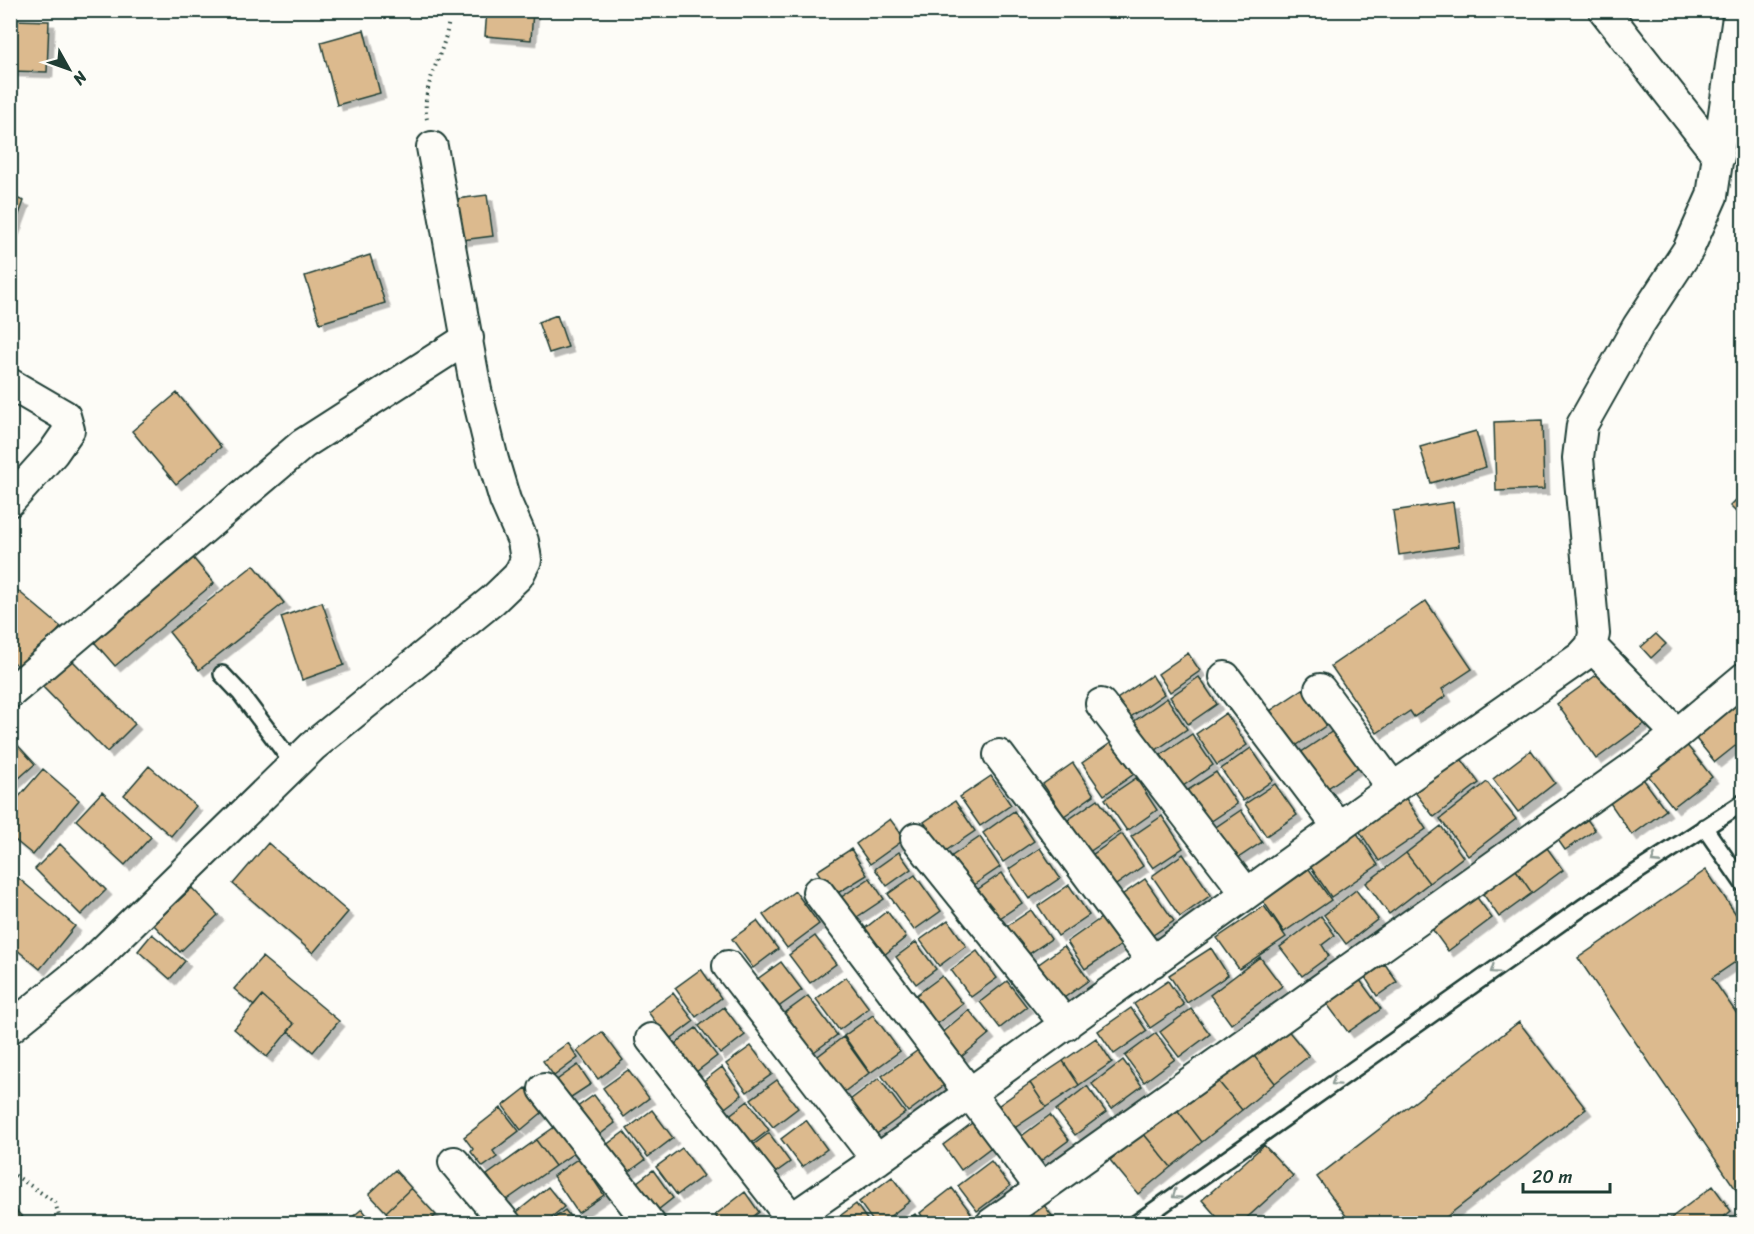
<svg xmlns="http://www.w3.org/2000/svg" width="1754" height="1234" font-family="Sriracha,sans-serif">
<style>
.building{fill:#dcba8e;stroke:#1f3d34;stroke-width:1.5;filter:url(#shadow)}
.lines{fill:none;stroke-linecap:round;stroke-linejoin:round}
.service-casing{stroke:#1f3d34;stroke-width:20}
.minor-casing{stroke:#1f3d34;stroke-width:34}
.path{stroke:#1f3d34;stroke-width:4;stroke-dasharray:1.5 4.5;stroke-linecap:butt}
.service{stroke:#fdfcf7;stroke-width:15}
.minor{stroke:#fdfcf7;stroke-width:30}
.oneway{stroke:#8e9c96}
</style>
<defs>
<filter id="shadow"><feDropShadow dx="5.5" dy="5.5" stdDeviation="0" flood-color="#0004"/></filter>
</defs>
<rect width="100%" height="100%" fill="#fdfcf7"/>
<filter id="ink" filterUnits="userSpaceOnUse"><feTurbulence type="fractalNoise" baseFrequency=".0167" numOctaves="2"/><feDisplacementMap in="SourceGraphic" scale="12" xChannelSelector="R" yChannelSelector="G"/><feConvolveMatrix kernelMatrix="1 2 1 2 8 2 1 2 1" color-interpolation-filters="sRGB"/></filter>
<g filter="url(#ink)">
<path class="building" d="M487 10H533L531 40 485 36Z
M13 20 49 21 47 72 11 71Z
M364 30 380 93 337 105 321 42Z
M487 195 493 236 454 241 449 200Z
M10 196 24 201 10 239Z
M370 255 385 303 320 323 305 276Z
M557 315 568 347 549 353 538 322Z
M177 393 221 447 176 484 132 431Z
M1542 420 1544 489 1496 491 1494 422Z
M1476 431 1486 467 1431 483 1420 447Z
M1742 494 1744 515 1741 517 1730 506Z
M1453 502 1459 546 1399 555 1393 511Z
M188 552 214 583 115 666 89 636Z
M254 565 284 603 199 670 169 632Z
M10 584 61 627 24 671 10 660Z
M1426 601 1472 669 1442 689 1446 696 1414 717 1410 711 1377 733 1331 666Z
M322 602 344 665 302 680 281 617Z
M1656 634 1666 644 1651 658 1641 647Z
M1188 653 1200 671 1170 692 1158 674Z
M67 655 135 724 107 752 39 683Z
M1606 668 1645 723 1596 759 1557 704Z
M1152 675 1164 694 1129 718 1117 699Z
M1199 677 1217 704 1188 724 1170 697Z
M1303 689 1327 725 1291 749 1267 713Z
M1744 694V739L1715 762 1693 735Z
M1167 698 1187 729 1153 752 1133 722Z
M1226 713 1247 745 1217 765 1196 734Z
M1333 731 1358 767 1325 790 1300 753Z
M1192 734 1213 765 1183 786 1161 755Z
M10 737 35 764 10 786Z
M1112 742 1134 774 1104 795 1082 763Z
M1686 744 1712 777 1673 807 1647 774Z
M1251 748 1273 780 1243 801 1221 769Z
M1531 750 1555 783 1518 812 1493 779Z
M1456 752 1479 783 1434 817 1411 787Z
M1073 763 1094 795 1064 816 1043 784Z
M149 766 196 806 171 836 124 795Z
M43 769 79 800 33 855 10 836V807Z
M1216 772 1237 804 1207 824 1185 792Z
M991 776 1011 805 980 826 960 797Z
M1641 776 1666 810 1632 835 1608 800Z
M1136 778 1157 810 1127 831 1105 799Z
M1487 782 1516 819 1468 856 1440 819Z
M1275 784 1297 815 1266 836 1245 804Z
M102 792 151 837 125 865 76 820Z
M1405 797 1426 829 1379 861 1358 829Z
M1098 799 1120 831 1089 852 1068 820Z
M955 801 975 831 944 852 924 822Z
M1241 810 1262 842 1232 862 1210 831Z
M1580 810 1595 830 1565 850 1551 830Z
M1014 811 1034 841 1003 862 983 833Z
M1162 816 1183 848 1153 868 1131 837Z
M890 819 905 839 870 864 856 844Z
M1441 826 1463 857 1429 883 1406 853Z
M1357 833 1378 865 1331 897 1310 866Z
M1122 834 1143 866 1113 887 1092 855Z
M980 837 1000 867 969 888 949 858Z
M268 843 348 912 313 953 233 884Z
M60 844 106 890 81 915 35 869Z
M1545 845 1563 870 1532 893 1514 867Z
M1040 848 1060 878 1029 899 1009 869Z
M851 849 867 875 833 896 817 871Z
M899 852 911 869 887 886 875 869Z
M1406 853 1429 883 1389 914 1366 883Z
M1183 854 1211 895 1180 917 1152 876Z
M1514 867 1532 893 1499 917 1481 891Z
M1309 869 1331 900 1284 932 1263 901Z
M1706 870 1744 926V956L1712 978 1744 1024V1190L1739 1194 1578 958Z
M1002 873 1022 903 991 924 971 894Z
M915 875 941 911 914 930 888 894Z
M17 877 75 926 40 969 10 944V885Z
M870 878 884 899 851 921 837 900Z
M1145 879 1174 921 1141 943 1113 901Z
M1069 885 1089 915 1058 936 1038 906Z
M192 888 218 915 180 952 153 924Z
M1356 890 1378 919 1346 944 1324 915Z
M795 891 819 924 787 948 763 915Z
M1476 896 1492 918 1448 951 1432 929Z
M1264 906 1286 937 1239 969 1217 938Z
M1031 910 1051 939 1020 960 1000 931Z
M887 911 906 937 883 956 863 930Z
M1104 916 1123 944 1085 969 1067 942Z
M1321 916 1335 935 1322 945 1329 956 1302 976 1280 947Z
M948 920 966 946 939 966 920 940Z
M757 921 778 949 753 968 732 939Z
M152 934 185 961 170 979 138 951Z
M815 936 836 964 810 983 789 955Z
M916 942 936 969 916 984 896 957Z
M1064 946 1089 980 1054 1005 1029 971Z
M1211 948 1228 975 1187 1003 1169 975Z
M977 951 997 978 971 997 951 970Z
M262 957 339 1021 313 1052 288 1031 294 1024 262 996 254 1006 234 989Z
M1260 957 1282 986 1231 1024 1210 995Z
M781 962 802 990 777 1008 756 980Z
M1385 964 1397 982 1377 996 1365 977Z
M701 969 721 998 696 1017 675 988Z
M942 976 963 1004 936 1024 915 996Z
M1357 976 1381 1009 1348 1032 1324 1000Z
M846 977 869 1008 839 1030 816 999Z
M1007 981 1027 1007 1000 1028 980 1002Z
M1168 981 1184 1005 1150 1028 1134 1004Z
M673 993 694 1021 669 1040 648 1012Z
M262 996 294 1024 267 1057 234 1029Z
M808 996 837 1035 811 1054 782 1015Z
M724 1007 745 1035 720 1054 699 1026Z
M1131 1008 1147 1031 1114 1054 1098 1031Z
M1191 1009 1210 1034 1179 1057 1160 1032Z
M969 1010 989 1034 960 1058 940 1034Z
M873 1015 900 1051 870 1073 844 1036Z
M1281 1022 1309 1056 1275 1083 1248 1048Z
M1519 1022 1586 1109 1437 1224H1352L1317 1177Z
M696 1028 717 1056 692 1075 671 1047Z
M602 1032 623 1060 598 1079 577 1051Z
M1156 1033 1175 1059 1144 1082 1125 1056Z
M843 1037 869 1073 840 1095 814 1059Z
M1096 1038 1112 1062 1079 1085 1063 1061Z
M568 1043 578 1058 554 1076 543 1061Z
M751 1046 772 1074 747 1092 726 1064Z
M921 1048 947 1083 908 1112 882 1076Z
M1248 1048 1275 1083 1242 1110 1214 1076Z
M1123 1060 1142 1086 1111 1109 1092 1084Z
M1063 1061 1079 1085 1046 1107 1030 1083Z
M578 1065 591 1084 559 1105 547 1087Z
M722 1067 742 1095 717 1114 697 1086Z
M628 1070 649 1098 624 1117 603 1088Z
M1214 1076 1242 1110 1202 1142 1175 1107Z
M879 1078 905 1113 867 1141 842 1106Z
M777 1080 798 1108 773 1127 751 1099Z
M1030 1083 1046 1107 1010 1131 995 1108Z
M1087 1086 1106 1112 1075 1135 1056 1110Z
M526 1088 544 1111 521 1130 503 1106Z
M594 1095 615 1123 590 1142 569 1113Z
M748 1101 769 1130 744 1149 723 1120Z
M1175 1107 1202 1142 1171 1167 1143 1133Z
M501 1108 519 1131 493 1151 497 1157 483 1167 471 1152 473 1149 464 1137Z
M652 1110 673 1138 648 1157 627 1129Z
M1050 1115 1069 1140 1038 1163 1019 1138Z
M806 1120 827 1149 802 1167 781 1139Z
M976 1120 994 1145 961 1170 943 1145Z
M556 1126 574 1153 555 1166 536 1140Z
M624 1132 645 1160 619 1179 598 1151Z
M769 1133 790 1162 765 1180 744 1152Z
M1143 1133 1171 1167 1138 1194 1110 1160Z
M536 1140 555 1166 505 1201 487 1175Z
M1264 1145 1293 1176 1240 1224H1223L1202 1200Z
M682 1148 703 1176 677 1195 656 1167Z
M579 1158 604 1195 578 1213 553 1176Z
M991 1161 1010 1186 977 1211 958 1186Z
M395 1170 411 1188 386 1212 369 1194Z
M653 1170 673 1198 649 1217 628 1189Z
M892 1177 910 1201 880 1224H875L859 1202Z
M1713 1186 1731 1211 1715 1224H1663Z
M548 1187 564 1207 543 1224H518L512 1216Z
M411 1188 436 1215 427 1224H397L386 1212Z
M952 1188 971 1213 956 1224H927L920 1213Z
M745 1192 759 1212 744 1224H721L715 1215Z
M10 1204 23 1218 16 1224H10Z
M856 1204 870 1224H829Z
M1044 1205 1058 1224H1020Z
M362 1209 374 1224H344Z
M565 1210 576 1224H547Z
M915 1214 922 1224H902Z"/>
<g class="lines">
<defs>
<path id="service" d="M222 674 240 693 294 765
M1704 827 1744 885
M1135 1224 1583 907 1744 802"/>
<path id="minor" d="M1604 10 1719 157
M10 384 65 416 69 430 53 453 10 501
M1225 677 1339 828
M1320 689 1393 788
M10 693 303 444 468 338
M1101 704 1246 893
M1677 734 1744 678
M999 755 1153 962
M916 838 1066 1025
M818 892 1040 1187
M728 966 877 1160
M10 1028 93 961 313 746 493 600 518 576 526 560 523 541 505 500 493 460 476 390 432 147
M651 1039 791 1218
M544 1089 650 1224
M454 1162 506 1224
M784 1224 877 1160 1393 788 1581 657 1591 646 1594 634 1578 458 1582 425 1638 326 1688 250 1712 196 1739 10
M991 1224 1649 756 1677 734 1591 646"/>
</defs>
<use href="#service" class="service-casing"/>
<use href="#minor" class="minor-casing"/>
<path class="path" d="M427 119C419 82 451 48 449 10
M10 1172 55 1202 59 1216 56 1224"/>
<use href="#service" class="service"/>
<use href="#minor" class="minor"/>
</g>
<defs><path id="oneway-chevron" d="M-2-3.5L2.5 0L-2 3.5" fill="none" stroke-width="1.6" stroke-linecap="round" stroke-linejoin="round" transform="scale(1.5)"/></defs>
<g class="oneway">
<use href="#oneway-chevron" transform="translate(1655 860) rotate(147)"/>
<use href="#oneway-chevron" transform="translate(1494 970) rotate(145)"/>
<use href="#oneway-chevron" transform="translate(1335 1082) rotate(145)"/>
<use href="#oneway-chevron" transform="translate(1176 1195) rotate(145)"/>
</g>
</g>
<rect width="1754" height="1234" fill="none" stroke="#fdfcf7" stroke-width="36"/>
<rect x="18" y="18" width="1718" height="1198" fill="none" stroke="#1f3d34" stroke-width="2" filter="url(#ink)"/>
<g transform="translate(69 69) rotate(130)" stroke="#fdfcf7" stroke-width="4.5" paint-order="stroke">
<path d="M0-4.5L10 22L0 15L-10 22Z" fill="#1f3d34"/>
<text y="-9" font-size="16" font-weight="bold" text-anchor="middle" fill="#1f3d34">N</text>
</g>
<path d="M1523 1183v9h87v-9" fill="none" stroke="#1f3d34" stroke-width="3"/>
<text x="1532" y="1183" font-size="18" fill="#1f3d34" stroke="#fdfcf7" stroke-width="4.5" paint-order="stroke">20 m</text>
</svg>
